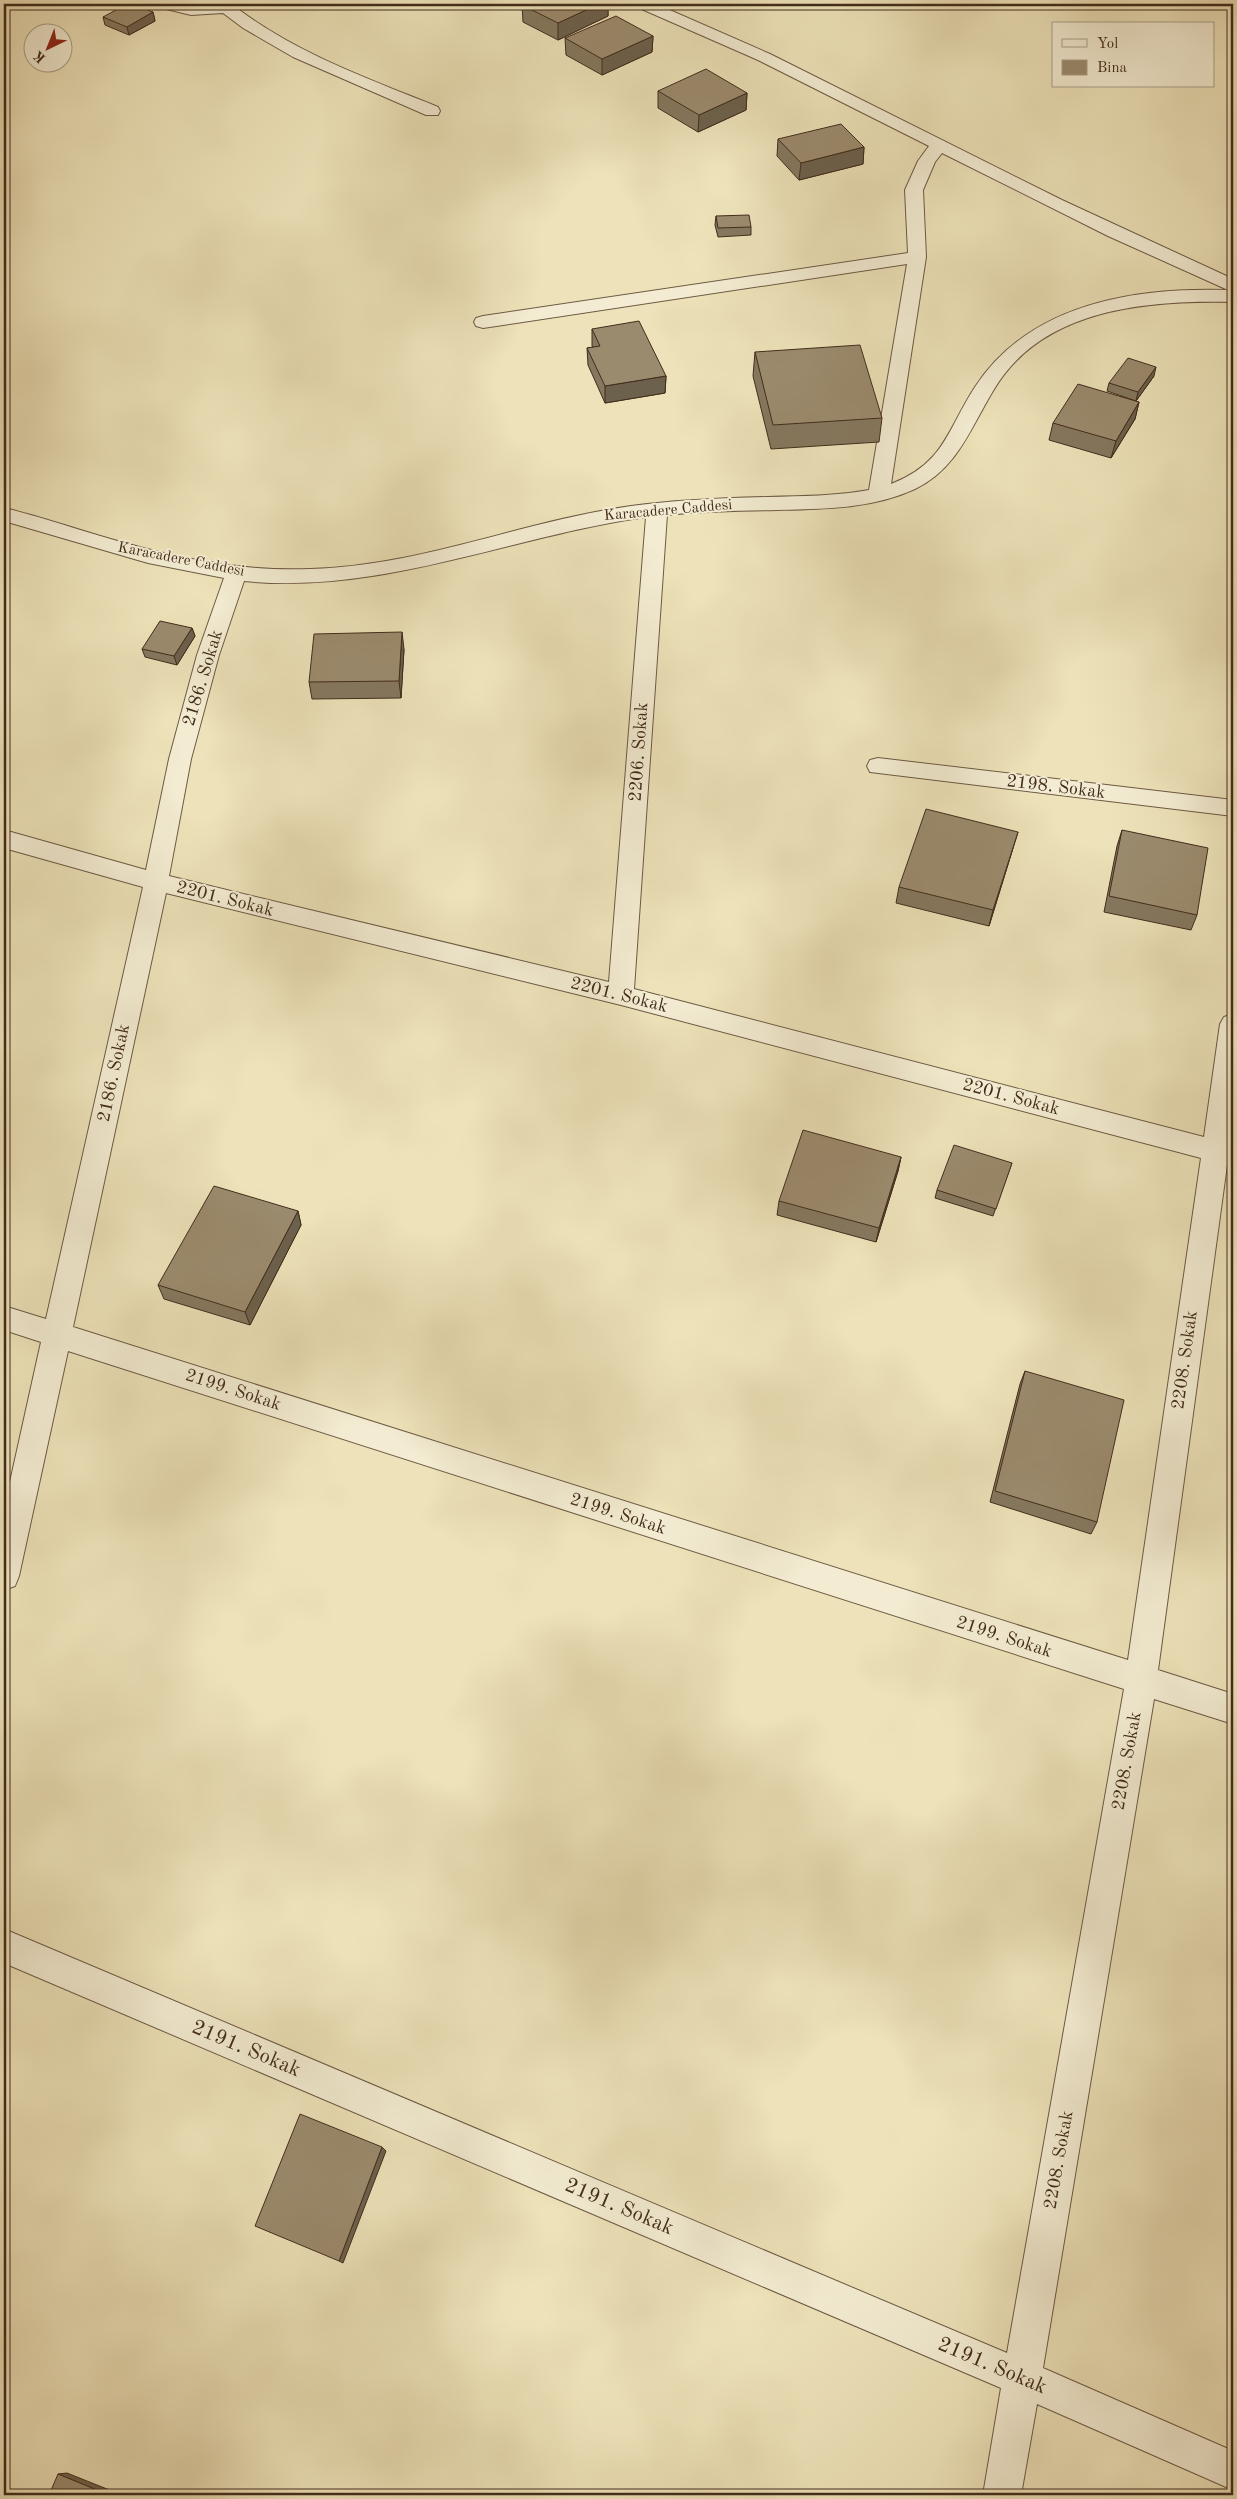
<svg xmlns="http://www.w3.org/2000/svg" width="1237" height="2499" font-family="'Old Standard TT',serif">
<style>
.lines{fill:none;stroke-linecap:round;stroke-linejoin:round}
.street-casing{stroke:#6d5a43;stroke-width:2}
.street{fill:#f3ecd2;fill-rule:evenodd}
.wall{fill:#85785f;stroke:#422c1c}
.shaded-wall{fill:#6c614d;stroke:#422c1c}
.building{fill:#9b8b6e;stroke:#422c1c}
.labels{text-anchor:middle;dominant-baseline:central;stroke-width:4;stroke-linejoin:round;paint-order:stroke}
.far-street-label{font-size:15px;fill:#422c1c;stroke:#f3ecd2}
.street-label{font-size:18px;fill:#422c1c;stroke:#f3ecd2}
.near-street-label{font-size:21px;fill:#422c1c;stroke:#f3ecd2}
</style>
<rect width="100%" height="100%" fill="#ede2b9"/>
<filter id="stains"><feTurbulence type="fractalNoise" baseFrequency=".004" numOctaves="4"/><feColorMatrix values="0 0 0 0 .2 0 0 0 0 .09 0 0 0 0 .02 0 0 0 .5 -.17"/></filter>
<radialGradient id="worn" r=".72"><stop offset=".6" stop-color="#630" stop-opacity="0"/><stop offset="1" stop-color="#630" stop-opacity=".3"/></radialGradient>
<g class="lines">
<defs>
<path id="street" d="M156 4H244L238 9C298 54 369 79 438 107L440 111 438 115H426L293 57 243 28 223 13 191 15 158 7Z
M635 4H656L770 54 1062 200 1233 279V302C1148 300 1041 308 993 391 970 429 957 469 915 489 872 509 822 509 777 510 740 511 703 511 667 515L634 989 1204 1137 1220 1024 1224 1017 1233 1014V1116L1230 1143 1233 1145V1165H1227L1158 1670 1233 1694V1724L1154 1699 1043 2368 1233 2451V2490L1037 2404 1021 2495H983L1001 2388 4 1963V1929L1007 2353 1124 1689 68 1351 19 1576 15 1586 4 1590V1509L41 1342 4 1330V1306L46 1319 143 887 4 848V830L146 870 169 759 197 655 224 578 148 563 4 521V508C35 515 66 526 97 535 167 556 237 572 310 569 421 566 523 521 631 506 677 500 722 498 768 497 802 496 836 496 869 490L907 264 483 328 476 326 474 322 476 318 483 316 908 253 905 190 918 161 929 146 758 60 637 7ZM942 153 1108 236 1228 290C1134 287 1030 303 975 387 947 430 945 463 891 484L926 257 923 190 935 162ZM646 517 609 982 169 876 191 759 219 655 244 581C383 595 511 536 646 517ZM166 893 621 1005 1201 1158 1128 1660 73 1327Z
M878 758 1233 800V816L870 772 867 766 870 760Z"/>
</defs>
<use href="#street" class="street-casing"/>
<use href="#street" class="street"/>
</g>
<path class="wall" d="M525 4H608V16L558 40 523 22 522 5Z
M153 12 155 21 129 35 105 25 103 17Z
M653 36 652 52 602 75 566 55 565 38Z
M658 91 747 93 746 110 698 132 658 108Z
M778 139 864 147 863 164 799 180 777 156Z
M716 216 751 227V235L718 237 715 225Z
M592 329 666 376 665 393 605 403 588 365 587 348 593 347 592 346Z
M755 352 882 418 879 442 771 449 753 376Z
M1154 376 1136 401 1107 391 1109 383Z
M1139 402 1135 419 1111 458 1049 440 1053 423Z
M192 628 195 636 177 665 145 657 142 649Z
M404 649 401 698 312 699 309 682Z
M1122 830 1197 915 1191 930 1104 912 1117 846Z
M1013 848 989 926 896 903 899 887Z
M901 1157 898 1171 876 1242 777 1215 779 1201Z
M1012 1163 993 1216 935 1198 937 1190Z
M298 1211 301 1225 250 1325 164 1299 158 1285Z
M1025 1371 1097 1522 1091 1534 990 1502 1020 1384Z"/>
<path class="shaded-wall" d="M599 4H608V16L558 40V23Z
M153 12 155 21 129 35 127 27Z
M653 36 652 52 602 75V59Z
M747 93 746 110 698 132 699 115Z
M864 147 863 164 799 180 801 163Z
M1156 367 1154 376 1136 401 1138 392Z
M666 376 665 393 605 403V386Z
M1139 402 1135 419 1111 458 1116 441Z
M192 628 195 636 177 665 174 656Z
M402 632 404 649 401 698 399 681Z
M1018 832 1013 848 989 926 993 910Z
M901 1157 898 1171 876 1242 879 1228Z
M298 1211 301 1225 250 1325 245 1312Z
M382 2147 386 2151 343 2263 339 2261Z
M67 2473 122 2495H109L58 2474Z"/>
<path class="building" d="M127 4H132L153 12 127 27 103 17Z
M525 4H599L558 23 522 5Z
M616 16 653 36 602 59 565 38Z
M706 69 747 93 699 115 658 91Z
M841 124 864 147 801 163 778 139Z
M749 215 751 227 718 228 716 216Z
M639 321 666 376 605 386 587 348 600 346 592 329Z
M860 345 882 418 773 425 755 352Z
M1128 358 1156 367 1138 392 1109 383Z
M1078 384 1139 402 1116 441 1053 423Z
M160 621 192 628 174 656 142 649Z
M402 632 399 681 309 682 314 634Z
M926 809 1018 832 993 910 899 887Z
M1122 830 1208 848 1197 915 1109 896Z
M803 1130 901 1157 879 1228 779 1201Z
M954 1145 1012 1163 996 1209 937 1190Z
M214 1186 298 1211 245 1312 158 1285Z
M1025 1371 1124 1400 1097 1522 995 1491Z
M300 2114 382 2147 339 2261 255 2226Z
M58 2474 109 2495H49Z"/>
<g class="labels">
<g class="far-street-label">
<text transform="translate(668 511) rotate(-5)">Karacadere Caddesi</text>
<text transform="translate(181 560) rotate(11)">Karacadere Caddesi</text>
</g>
<g class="street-label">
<text transform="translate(203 678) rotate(-73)">2186. Sokak</text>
<text transform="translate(639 752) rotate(-86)">2206. Sokak</text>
<text transform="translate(1056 787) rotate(7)">2198. Sokak</text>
<text transform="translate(225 899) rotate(14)">2201. Sokak</text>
<text transform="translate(619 995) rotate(14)">2201. Sokak</text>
<text transform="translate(114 1073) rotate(-78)">2186. Sokak</text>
<text transform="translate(1011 1097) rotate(15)">2201. Sokak</text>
<text transform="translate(1185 1360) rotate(-82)">2208. Sokak</text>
<text transform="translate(233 1390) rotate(18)">2199. Sokak</text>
<text transform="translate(618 1514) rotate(18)">2199. Sokak</text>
<text transform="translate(1004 1637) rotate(18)">2199. Sokak</text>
<text transform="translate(1127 1761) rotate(-80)">2208. Sokak</text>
<text transform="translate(1059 2160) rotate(-80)">2208. Sokak</text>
</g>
<g class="near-street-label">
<text transform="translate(246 2049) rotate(23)">2191. Sokak</text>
<text transform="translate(619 2207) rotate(23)">2191. Sokak</text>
<text transform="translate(992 2366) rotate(23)">2191. Sokak</text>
</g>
</g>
<rect width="1237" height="2499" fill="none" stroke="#ede2b9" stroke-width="20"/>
<rect x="5" y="5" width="1227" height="2489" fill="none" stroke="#422c1c" stroke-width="2.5"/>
<rect x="10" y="10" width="1217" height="2479" fill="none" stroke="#422c1c"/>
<rect x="1052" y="22" width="162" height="65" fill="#f3ecd2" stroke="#ac9f89"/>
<rect x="1062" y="39" width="25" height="8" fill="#f3ecd2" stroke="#ac9f89"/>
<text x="1097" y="48" font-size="15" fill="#422c1c">Yol</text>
<rect x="1062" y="60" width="25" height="15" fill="#9b8b6e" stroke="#ac9f89"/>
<text x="1097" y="72" font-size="15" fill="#422c1c">Bina</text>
<g transform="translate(48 48) rotate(223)"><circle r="24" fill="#f3ecd2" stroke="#ac9f89"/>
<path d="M0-4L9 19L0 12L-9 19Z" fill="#8f2418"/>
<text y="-8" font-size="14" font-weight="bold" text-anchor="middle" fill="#422c1c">K</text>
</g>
<rect width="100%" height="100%" filter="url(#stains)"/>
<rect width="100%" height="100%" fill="url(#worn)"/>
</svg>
